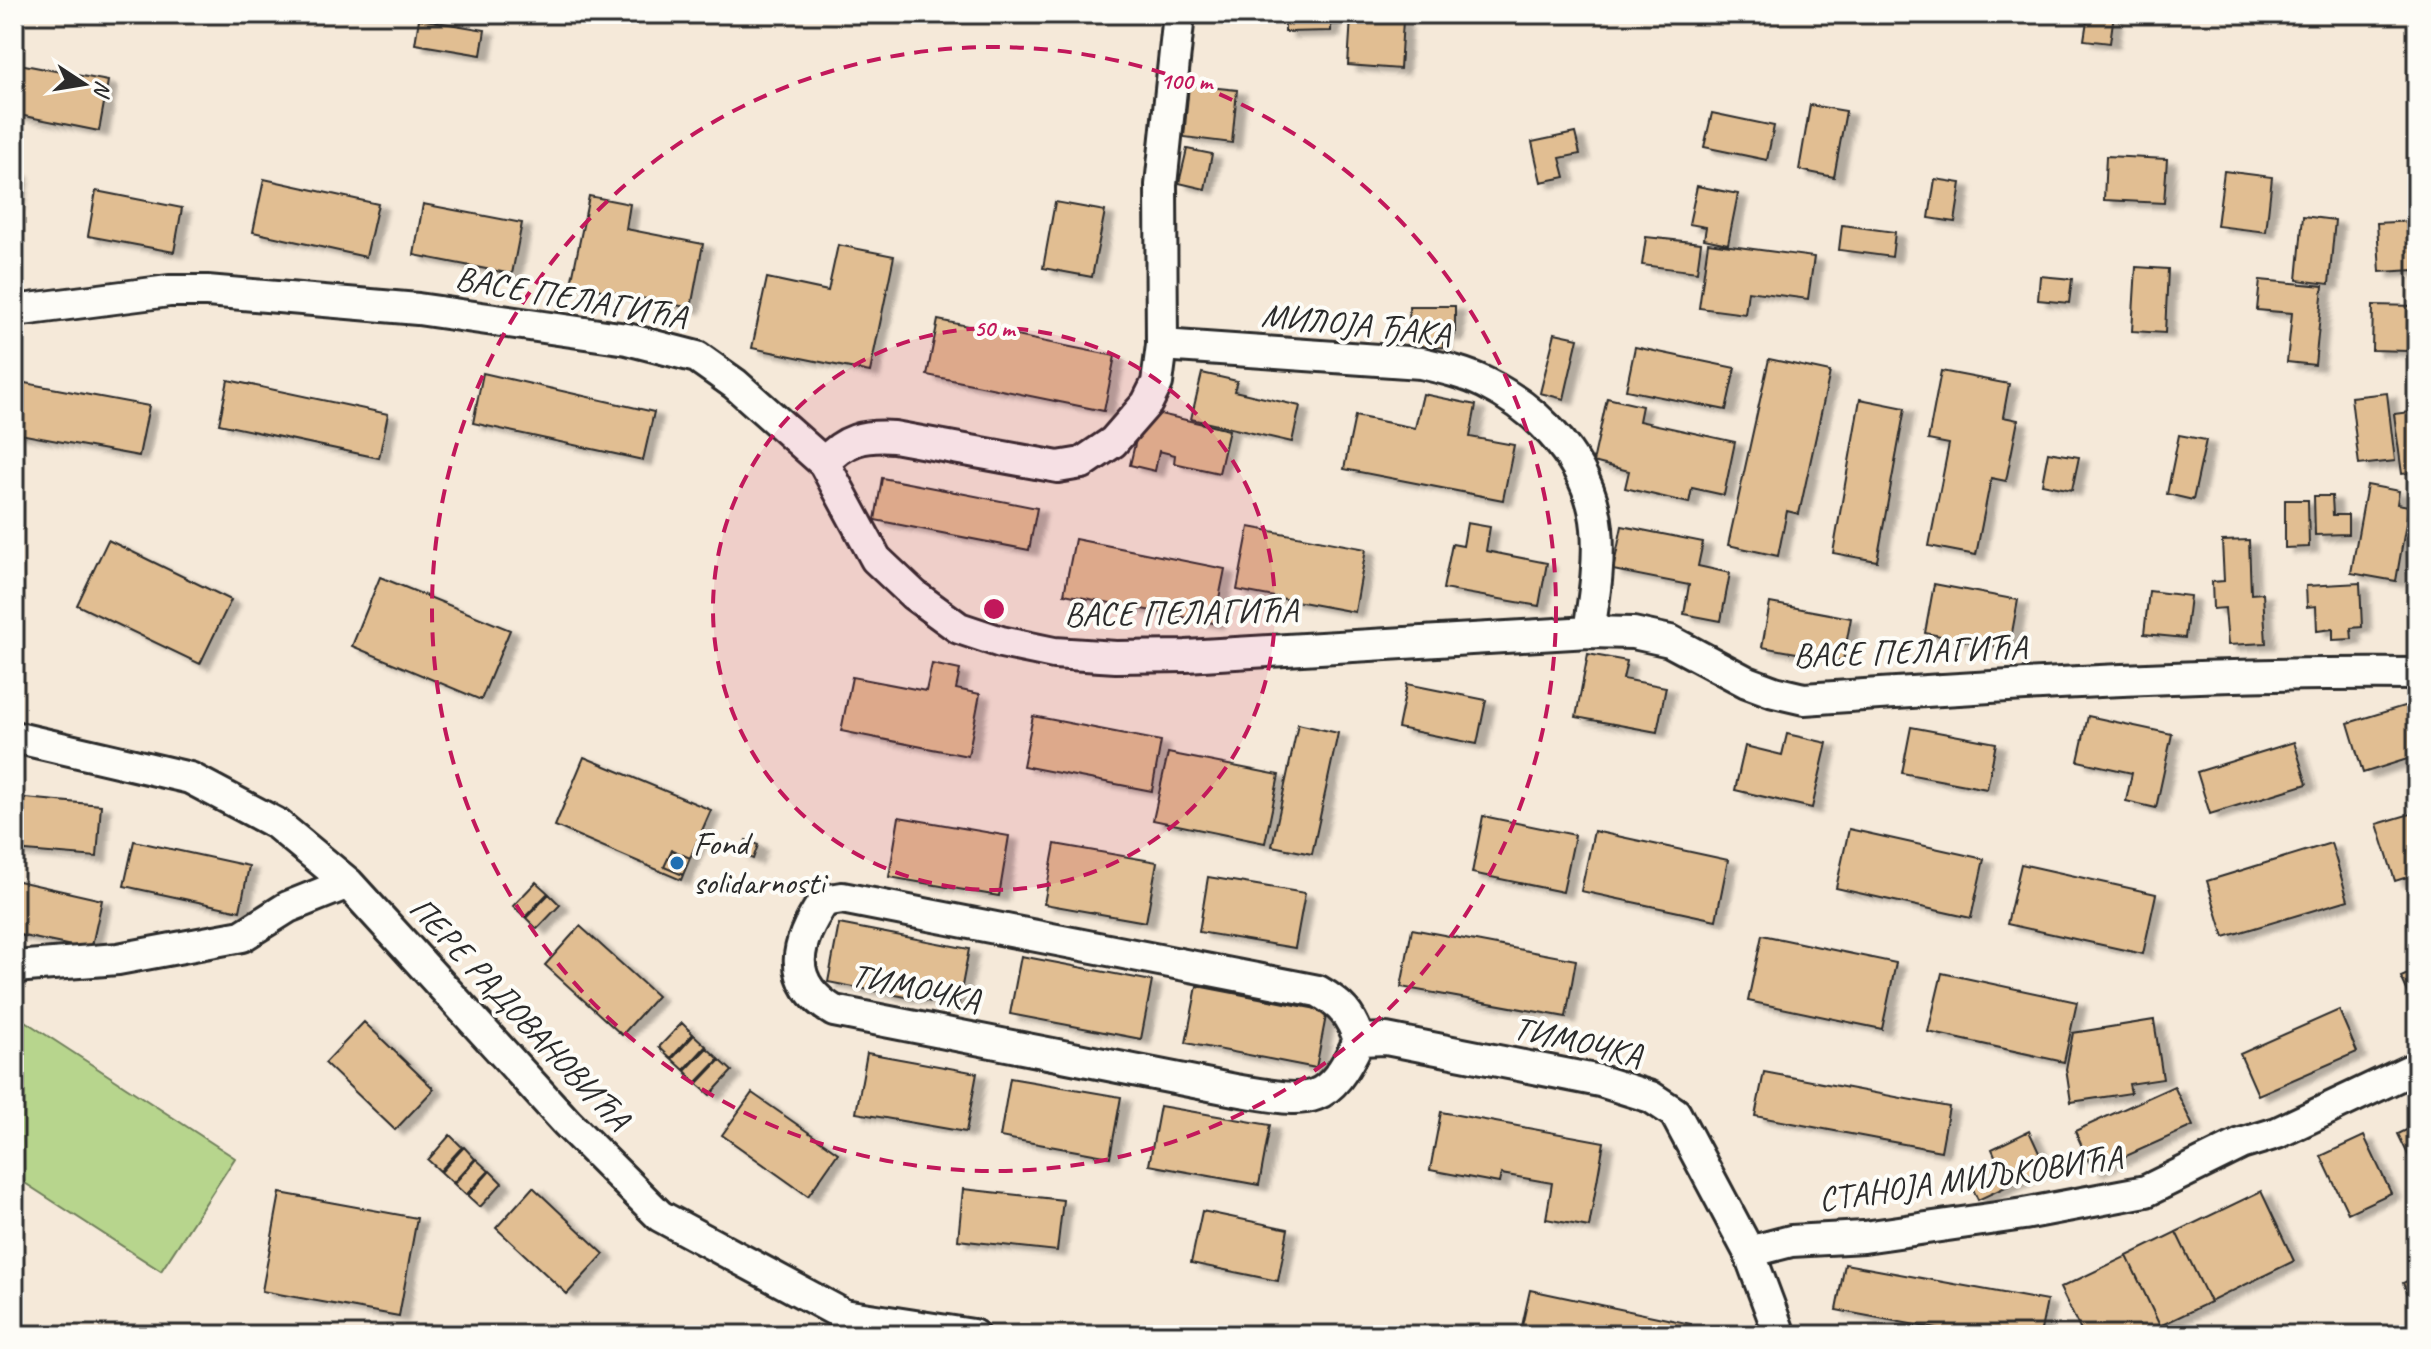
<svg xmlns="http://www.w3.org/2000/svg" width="2431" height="1349" font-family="Caveat,sans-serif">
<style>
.green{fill:#b7d58d;stroke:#71805c;stroke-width:2}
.building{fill:#e1be92;stroke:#2b2b2b;stroke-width:2;filter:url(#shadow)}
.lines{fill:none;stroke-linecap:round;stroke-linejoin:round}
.street-casing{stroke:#2b2b2b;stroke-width:36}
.street{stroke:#fdfcf7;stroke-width:30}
.ring{fill:none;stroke:#c2185b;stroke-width:4;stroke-dasharray:14 10}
.poi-dot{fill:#1f6fb2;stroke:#fdfcf7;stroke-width:3}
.labels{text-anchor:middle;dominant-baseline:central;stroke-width:8;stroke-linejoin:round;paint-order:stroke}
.street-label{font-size:34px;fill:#2b2b2b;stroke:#fdfcf7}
.poi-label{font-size:34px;fill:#2b2b2b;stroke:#fdfcf7;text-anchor:start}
.centre{fill:#c2185b;stroke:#fdfcf7;stroke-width:4}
.ring-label{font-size:24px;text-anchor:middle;font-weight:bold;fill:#c2185b;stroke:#fdfcf7;stroke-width:8;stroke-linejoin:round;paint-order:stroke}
</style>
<defs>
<filter id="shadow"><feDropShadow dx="9" dy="5" stdDeviation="2" flood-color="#0004"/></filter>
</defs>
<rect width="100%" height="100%" fill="#f5e9d9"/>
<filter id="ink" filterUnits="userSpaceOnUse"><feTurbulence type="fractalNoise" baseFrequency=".0125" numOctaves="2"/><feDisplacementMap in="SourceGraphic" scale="16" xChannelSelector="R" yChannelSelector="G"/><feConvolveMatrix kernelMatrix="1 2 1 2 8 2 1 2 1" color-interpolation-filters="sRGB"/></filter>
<g filter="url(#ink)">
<path class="green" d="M14 1014 235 1158 161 1271 14 1176Z"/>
<path class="building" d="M1285 14H1331V31L1285 32Z
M2088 14H2114L2110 43 2084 40Z
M1351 17 1403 20 1400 69 1348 65Z
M419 19 485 30 481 55 415 44Z
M14 63 108 81 99 131 14 114Z
M1189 85 1237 90 1232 143 1184 137Z
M1810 105 1846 111 1834 177 1799 170Z
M1712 113 1774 126 1767 160 1704 147Z
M1575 133 1580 154 1560 158 1565 177 1541 182 1532 142Z
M1187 149 1212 154 1205 189 1179 183Z
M2106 156 2167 159 2164 203 2104 200Z
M2224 171 2272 177 2266 232 2217 226Z
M14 172 19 173 14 205Z
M264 179 378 204 366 257 253 232Z
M1935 179 1961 183 1955 222 1929 218Z
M1697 186 1738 194 1728 244 1704 239 1706 227 1689 224Z
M96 191 182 208 174 252 88 236Z
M589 196 630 204 626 229 703 244 691 308 571 284Z
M1055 202 1105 211 1092 277 1043 268Z
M423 204 522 223 512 274 414 255Z
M2303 216 2335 220 2329 284 2297 280Z
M2412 221 2415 270 2380 272 2377 223Z
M1842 225 1895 232 1892 257 1839 250Z
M1646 237 1701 243 1697 272 1642 265Z
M1708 243 1814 257 1808 299 1748 291 1745 314 1699 308Z
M838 245 894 256 870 372 752 348 767 278 828 291Z
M2136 267 2168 269 2165 333 2132 331Z
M2040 276 2072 279 2069 303 2038 300Z
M2260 280 2323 286 2315 365 2287 362 2292 313 2257 310Z
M2373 305 2417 306V335H2409L2408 351 2372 350Z
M1409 306H1455V335H1443V347L1410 348Z
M938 320 1115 356 1104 411 927 375Z
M1555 333 1578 338 1564 399 1540 393Z
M1635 347 1735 368 1726 410 1626 390Z
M1769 359 1830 372 1799 514 1787 511 1778 556 1728 545Z
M1941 371 2009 384 2003 417 2018 420 2006 481 1991 478 1976 555 1929 546 1949 444 1928 440Z
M483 373 654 412 643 460 473 423Z
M1202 373 1237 381 1234 391 1300 406 1292 442 1191 419Z
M228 380 388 414 379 458 219 424Z
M14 381 149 406 139 456 14 433Z
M2387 393 2395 461 2359 465 2351 397Z
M1423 394 1476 405 1470 437 1514 445 1503 500 1344 469 1355 416 1415 428Z
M1607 398 1642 406 1639 421 1735 442 1724 495 1692 488 1689 503 1625 488 1629 471 1593 462Z
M1860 399 1905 408 1877 561 1833 553Z
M1143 410 1229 430 1219 473 1174 463 1175 455 1159 451 1155 471 1130 465Z
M2417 411V472L2402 474 2394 414Z
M2179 435 2206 440 2193 500 2167 494Z
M2048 452 2079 457 2072 490 2042 484Z
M882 478 1037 508 1029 550 875 520Z
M2367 485 2399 491 2397 504 2409 506 2396 581 2351 573Z
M2314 496H2332L2333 515H2348V534L2315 535Z
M2285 500H2308L2309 547 2285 548Z
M1467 523 1490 527 1486 551 1547 563 1539 606 1443 589 1452 544 1463 546Z
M1622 526 1703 542 1698 566 1730 573 1721 621 1684 614 1689 585 1613 570Z
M1249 527 1366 549 1355 612 1237 590Z
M1075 539 1225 569 1214 623 1064 594Z
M108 540 231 600 200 664 77 605Z
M2249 540 2251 594 2263 593 2266 643 2228 645 2225 608 2213 609 2212 582 2224 581 2222 541Z
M380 577 510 630 481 700 352 646Z
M2360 583 2362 627 2351 628 2352 639 2333 640V629L2317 631 2316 606 2307 607 2306 586Z
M1934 584 2018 600 2009 649 1925 633Z
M2149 591 2190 596 2185 638 2144 634Z
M2417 594V623L2410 624 2408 595Z
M1770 603 1851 618 1843 661 1762 647Z
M1588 654 1627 661 1623 679 1666 687 1657 732 1576 717Z
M932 664 960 670 956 689 980 694 968 756 841 731 852 677 926 691Z
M1407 684 1486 700 1477 744 1398 728Z
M2417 702V756L2363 773 2348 723Z
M1033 716 1161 741 1152 791 1023 766Z
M2088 716 2172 734 2156 808 2126 801 2132 773 2078 761Z
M1298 724 1338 733 1312 854 1272 846Z
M1911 727 1996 743 1987 789 1902 773Z
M1787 734 1827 743 1812 808 1735 790 1745 746 1782 755Z
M2294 742 2307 784 2210 814 2197 772Z
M1168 753 1279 775 1265 843 1153 820Z
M584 757 711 810 690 858 672 850 664 867 683 875 681 880 555 826Z
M14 797 101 805 97 857 14 850Z
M2417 812V874L2395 881 2377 824Z
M1483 816 1575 835 1563 892 1472 873Z
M899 817 1009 836 999 896 889 877Z
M1849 829 1984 859 1971 918 1836 888Z
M1594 831 1728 860 1716 920 1581 891Z
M746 840 758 845 753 859 740 854Z
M134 841 249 866 240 911 124 886Z
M2331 843 2348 900 2224 937 2207 881Z
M1055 844 1157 862 1146 922 1044 904Z
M672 850 690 858 683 875 664 867Z
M2021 864 2156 894 2143 954 2007 924Z
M1208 877 1305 893 1295 948 1199 932Z
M14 880 102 900 91 950 14 934Z
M536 882 548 893 525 917 513 906Z
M549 894 560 905 537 929 526 918Z
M839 924 969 949 958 1007 828 982Z
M580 926 657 996 622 1035 545 965Z
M1412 929 1576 960 1566 1017 1401 987Z
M1762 935 1896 963 1882 1029 1748 1001Z
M1021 956 1152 981 1141 1039 1010 1014Z
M2417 970V1012L2401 977Z
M1942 973 2077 1002 2064 1062 1928 1032Z
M1197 986 1327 1011 1316 1068 1186 1043Z
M2339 1010 2357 1052 2258 1095 2240 1054Z
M2154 1020 2163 1079 2129 1084 2131 1093 2071 1102 2066 1069 2073 1033Z
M364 1022 434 1089 395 1130 325 1063Z
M682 1023 693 1034 671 1058 659 1047Z
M694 1035 706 1046 684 1070 672 1059Z
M707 1048 719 1059 696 1083 685 1071Z
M867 1053 977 1073 966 1132 856 1113Z
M720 1060 732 1071 710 1095 697 1084Z
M1764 1072 1949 1107 1941 1151 1755 1116Z
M1010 1078 1121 1097 1110 1157 1000 1137Z
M2174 1086 2193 1126 2093 1171 2075 1131Z
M752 1093 838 1153 808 1196 722 1135Z
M1160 1106 1270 1125 1259 1185 1149 1165Z
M1441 1112 1604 1142 1589 1227 1546 1219 1552 1183 1501 1174 1499 1183 1430 1170Z
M2417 1125V1173L2398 1134Z
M2029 1131 2046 1168 1978 1200 1965 1172 1996 1158 1992 1149Z
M450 1135 462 1147 440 1171 428 1160Z
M2364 1136 2391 1193 2348 1213 2321 1156Z
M464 1147 475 1159 453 1183 441 1172Z
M476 1159 489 1171 466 1195 454 1184Z
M490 1171 502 1183 480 1207 468 1196Z
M533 1187 604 1254 567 1294 496 1228Z
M963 1189 1063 1200 1057 1251 958 1240Z
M2261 1191 2294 1261 2210 1302 2176 1232Z
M280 1193 417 1218 399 1316 262 1291Z
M1202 1211 1288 1229 1278 1281 1191 1263Z
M2176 1232 2210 1302 2160 1326 2127 1256Z
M2127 1256 2160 1326 2141 1335H2083L2060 1288Z
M1845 1264 2047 1301 2040 1335H1969L1836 1310Z
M2417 1276V1313L2403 1283Z
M1530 1290 1691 1324 1689 1335H1520Z"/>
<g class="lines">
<defs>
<path id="street" d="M14 311 169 291H207L418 309 627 339 697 357 735 384 824 463 876 559 914 595 959 628 1001 642 1054 653 1116 657 1186 656 1589 632 1633 633 1670 641 1747 682 1774 692 1804 699C2008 685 2212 672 2417 674
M1162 345 1421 363C1443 368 1465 373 1485 383 1541 411 1591 464 1597 528 1600 563 1594 598 1589 632
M824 463C845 439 864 435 894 437L1058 467 1082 463 1113 442 1147 403 1157 383 1162 345 1161 185 1179 14
M14 737 190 778 277 824 348 883 567 1123 660 1216 844 1315 973 1335
M842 898 1318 991C1341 1004 1351 1015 1359 1040 1326 1112 1305 1101 1235 1090L834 1011C784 981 796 942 824 901Z
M14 967 118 959 242 936 288 907 348 883
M1359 1040 1386 1039 1600 1081 1651 1097 1675 1113 1749 1252 1780 1335
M1749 1252 1791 1241 1864 1237 2024 1214 2146 1191 2241 1144 2277 1133 2417 1067"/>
</defs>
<use href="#street" class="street-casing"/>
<use href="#street" class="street"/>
</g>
</g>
<circle cx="994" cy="609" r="281" fill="#c2185b" fill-opacity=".12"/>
<g class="ring">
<circle cx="994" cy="609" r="281"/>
<circle cx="994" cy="609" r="562"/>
</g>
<circle class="poi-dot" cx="677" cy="863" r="8"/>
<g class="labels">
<g class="street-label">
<text transform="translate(571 297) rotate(10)">ВАСЕ ПЕЛАГИЋА</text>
<text transform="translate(1356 324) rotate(6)">МИЛОЈА ЂАКА</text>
<text transform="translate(1181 612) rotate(-1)">ВАСЕ ПЕЛАГИЋА</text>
<text transform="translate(1910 651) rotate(-2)">ВАСЕ ПЕЛАГИЋА</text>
<text transform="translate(916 987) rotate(12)">ТИМОЧКА</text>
<text transform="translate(520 1013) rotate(47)">ПЕРЕ РАДОВАНОВИЋА</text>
<text transform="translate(1578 1041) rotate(13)">ТИМОЧКА</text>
<text transform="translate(1970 1178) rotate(-8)">СТАНОЈА МИЉКОВИЋА</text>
</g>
<g class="poi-label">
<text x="693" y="843">Fond<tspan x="693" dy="39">solidarnosti</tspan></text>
</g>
</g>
<circle cx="994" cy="609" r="12" class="centre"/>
<g class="ring-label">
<text x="1186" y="89">100 m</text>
<text x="994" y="336">50 m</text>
</g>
<rect width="2431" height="1349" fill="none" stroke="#fdfcf7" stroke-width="48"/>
<rect x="24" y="24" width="2383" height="1301" fill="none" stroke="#2b2b2b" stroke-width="3" filter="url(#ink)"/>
<g transform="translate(84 84) rotate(102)" stroke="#fdfcf7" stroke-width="6" paint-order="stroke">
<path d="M0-6L14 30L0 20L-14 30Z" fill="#2b2b2b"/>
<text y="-12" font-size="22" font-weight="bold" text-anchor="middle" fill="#2b2b2b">N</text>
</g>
</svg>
